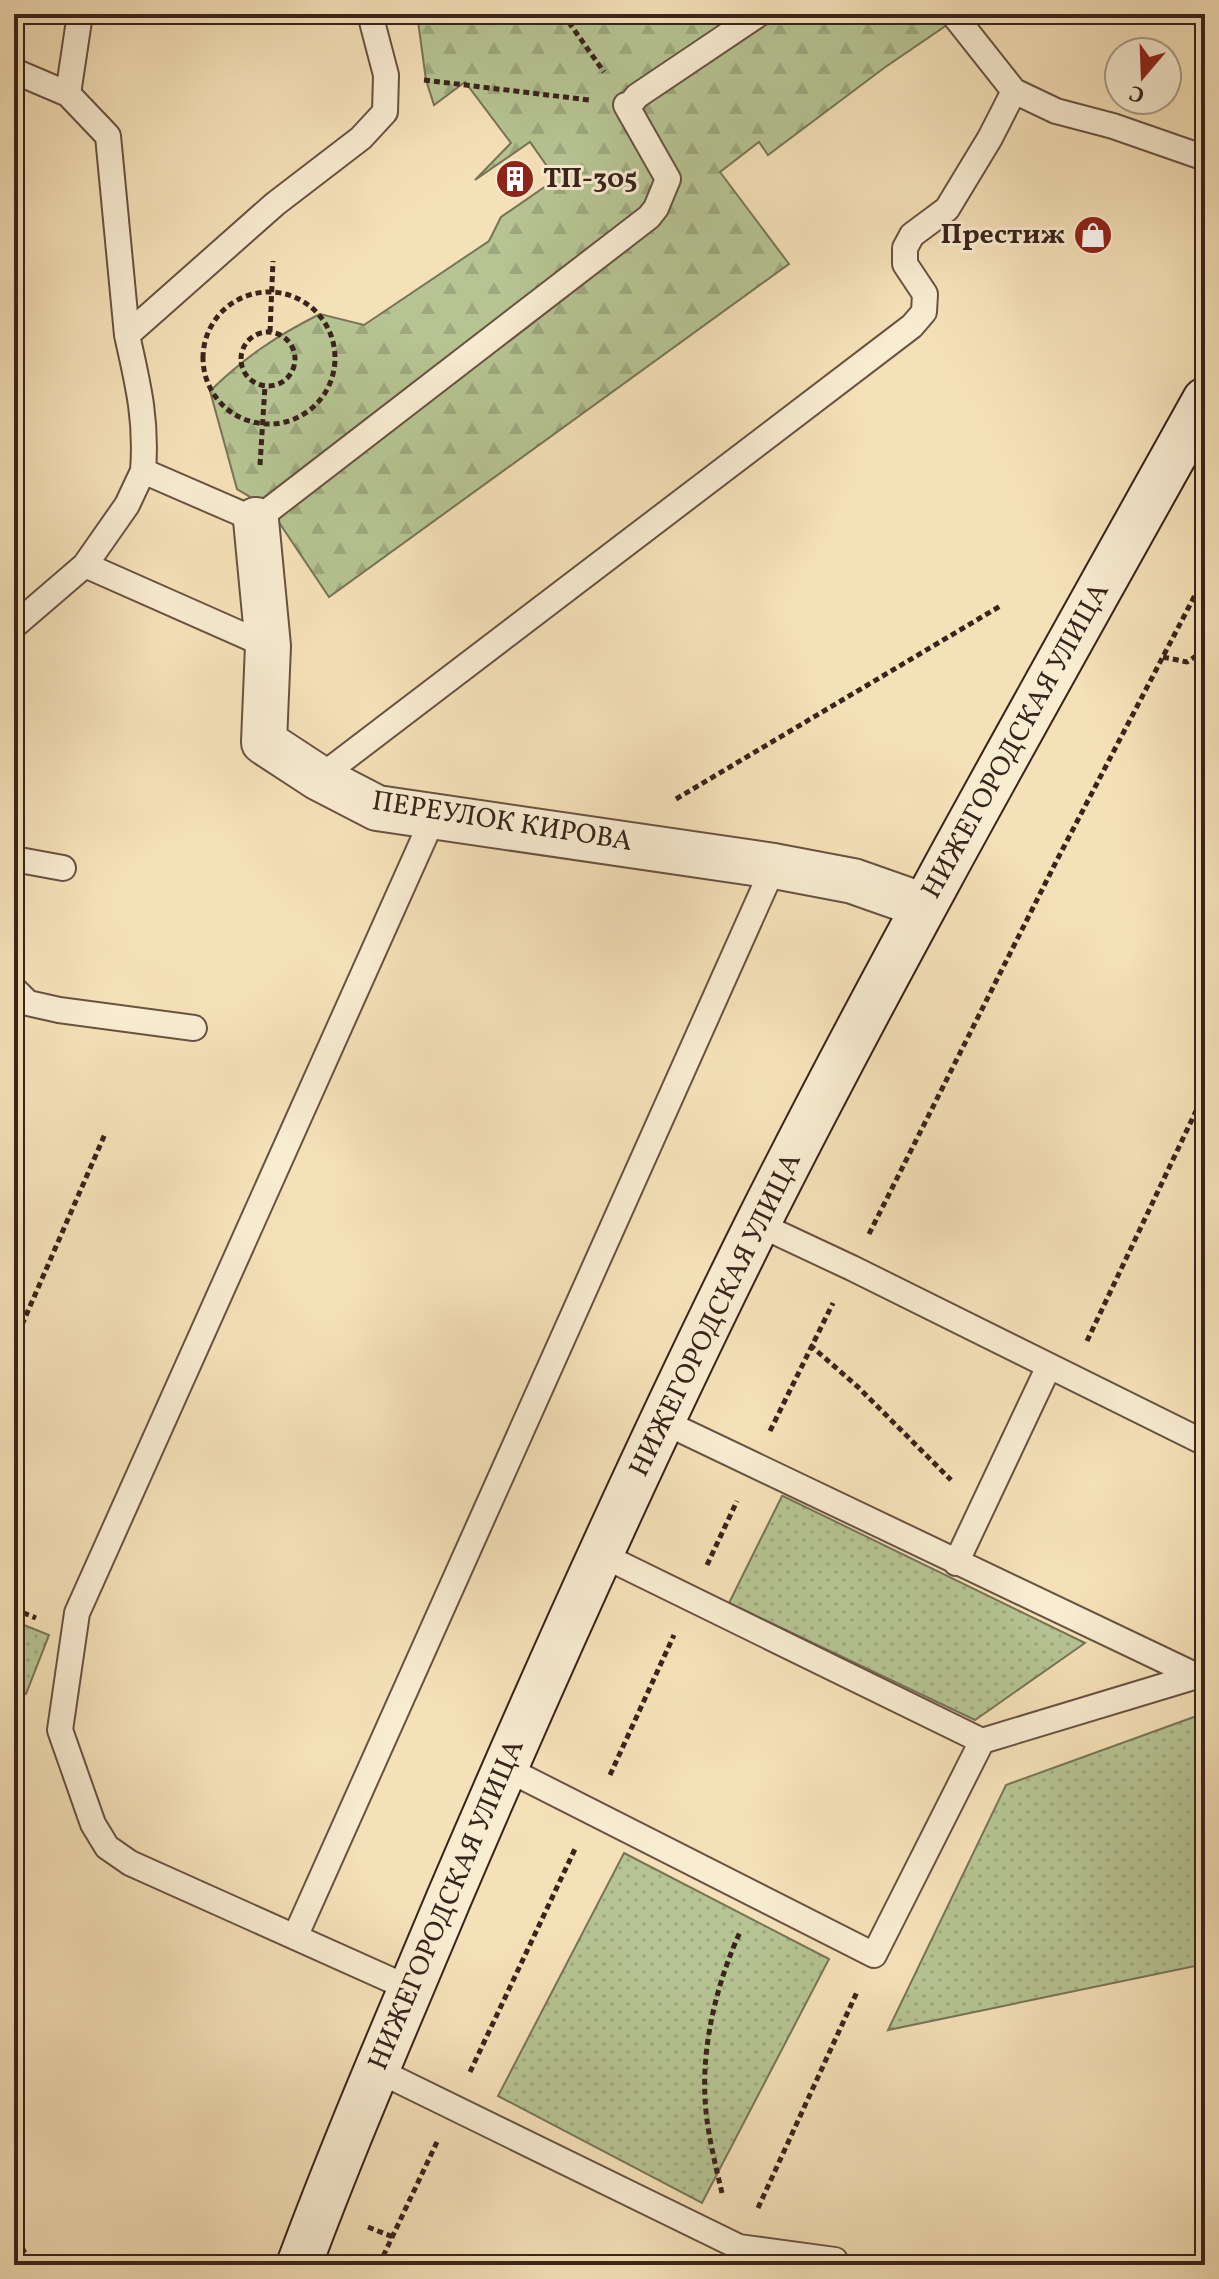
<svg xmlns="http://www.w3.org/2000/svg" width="1219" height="2279" font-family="Vollkorn,serif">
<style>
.green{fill:url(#green-dots);stroke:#787457;stroke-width:2}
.forest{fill:url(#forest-firs);stroke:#787457;stroke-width:2}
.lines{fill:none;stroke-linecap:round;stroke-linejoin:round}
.lane-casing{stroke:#685242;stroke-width:28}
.street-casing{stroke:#685242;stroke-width:48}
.secondary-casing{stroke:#39231b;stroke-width:48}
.path{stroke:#39231b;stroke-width:5;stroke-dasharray:6 4;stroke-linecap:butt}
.lane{stroke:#f8ecd1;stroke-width:24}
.street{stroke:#f8ecd1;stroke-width:44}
.secondary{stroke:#f8ecd1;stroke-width:44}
.labels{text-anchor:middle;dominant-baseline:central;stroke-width:6;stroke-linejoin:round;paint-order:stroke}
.poi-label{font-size:28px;font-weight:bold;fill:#39231b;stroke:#f8ecd1;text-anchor:start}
.street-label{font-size:28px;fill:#39231b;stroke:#f8ecd1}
</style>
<defs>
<pattern id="green-dots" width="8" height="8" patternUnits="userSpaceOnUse" patternTransform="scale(2)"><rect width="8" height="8" fill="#b6c493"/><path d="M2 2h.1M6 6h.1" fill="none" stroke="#9da87e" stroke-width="1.8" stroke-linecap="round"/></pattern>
<pattern id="forest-firs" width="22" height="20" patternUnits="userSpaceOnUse" patternTransform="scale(2)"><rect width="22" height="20" fill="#b6c493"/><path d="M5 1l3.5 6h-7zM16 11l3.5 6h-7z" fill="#9da87e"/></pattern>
</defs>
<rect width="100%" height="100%" fill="#f5e1b8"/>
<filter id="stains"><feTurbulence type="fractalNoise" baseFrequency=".0025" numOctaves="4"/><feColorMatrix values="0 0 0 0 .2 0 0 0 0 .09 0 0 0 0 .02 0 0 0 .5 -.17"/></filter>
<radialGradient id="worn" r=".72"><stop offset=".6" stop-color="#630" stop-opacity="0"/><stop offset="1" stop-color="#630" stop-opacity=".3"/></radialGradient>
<path class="green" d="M782 1496H783L1085 1643 975 1720 729 1603Z
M14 1621 49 1635 26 1694 14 1689Z
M1205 1713V1964L888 2030 1006 1785Z
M624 1853 829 1959 702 2203 498 2096Z"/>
<path class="forest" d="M417 14H953L957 18 884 68 768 155 759 142 720 172 789 264 329 597 270 509 237 489 210 391C245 357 276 336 320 314L364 325 489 241 501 217 556 179 530 142 475 180 511 143 465 82 434 105 426 80Z"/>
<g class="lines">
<defs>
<path id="lane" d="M80 14 68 94 108 136 127 335
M370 14 386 75 385 112 361 138 275 204 127 335C138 384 147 420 143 471L256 520 649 217 656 208 668 179 626 105 629 106 637 96 759 14
M953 14 1014 91 1056 111 1113 126 1205 158
M14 71 68 94
M85 565 268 646
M14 626 85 565 127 505 143 471
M319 778 912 326 924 312 925 294 905 264V248L912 235 947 209 990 138 1014 91
M14 859 63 868
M14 989 28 1003 59 1010 194 1028
M758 1224 852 1268 1205 1443
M662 1421 1197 1676H1203
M600 1554 982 1741 1197 1676
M956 1563 1049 1366
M505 1768 874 1955 982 1741
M295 1937 774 866
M411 1989 130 1863 107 1847 93 1824 60 1730 77 1613 434 816
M377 2070 739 2247 835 2260"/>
<path id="street" d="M256 520 268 646 264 742 319 778 377 808 774 866 853 881 924 906"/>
<path id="secondary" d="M299 2265C345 2141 398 2020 449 1898 546 1671 647 1446 757 1225 898 945 1053 673 1205 400"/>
</defs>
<use href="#lane" class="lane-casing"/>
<use href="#street" class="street-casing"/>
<use href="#secondary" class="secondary-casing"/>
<path class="path" d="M563 14 604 72
M424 80 589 100
M203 358a66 66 0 1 1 132 0a66 66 0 1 1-132 0Z
M241 359a27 27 0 1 1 54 0a27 27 0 1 1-54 0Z
M270 332 273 261
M260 465 265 386
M1163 657 1187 662 1205 650
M676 799 1002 605
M1198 1107 1205 1120
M869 1234 1057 860 1205 576
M1087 1341 1205 1092
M14 1343 105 1134
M810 1345 858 1387 951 1480
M770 1431 833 1303
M707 1565 737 1501
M14 1609 36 1618
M610 1775 674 1635
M470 2072 575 1849
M722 2193C715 2163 706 2128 705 2097 702 2042 718 1979 741 1930
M758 2208 857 1992
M368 2227 393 2237
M14 2229 30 2265
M379 2265 437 2142"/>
<use href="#lane" class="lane"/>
<use href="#street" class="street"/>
<use href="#secondary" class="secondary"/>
</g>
<defs>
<symbol id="building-disc" viewBox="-11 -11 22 22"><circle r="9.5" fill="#8f2418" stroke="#f8ecd1"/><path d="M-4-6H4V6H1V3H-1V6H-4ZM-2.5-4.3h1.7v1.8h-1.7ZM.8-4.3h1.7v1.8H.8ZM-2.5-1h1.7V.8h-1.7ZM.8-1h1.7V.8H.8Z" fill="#fff"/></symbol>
<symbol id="shop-disc" viewBox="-11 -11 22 22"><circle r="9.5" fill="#8f2418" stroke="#f8ecd1"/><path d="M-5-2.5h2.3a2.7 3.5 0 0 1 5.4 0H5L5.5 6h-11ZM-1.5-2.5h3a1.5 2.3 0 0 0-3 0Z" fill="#fff"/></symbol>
</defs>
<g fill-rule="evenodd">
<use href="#building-disc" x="493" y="157" width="44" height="44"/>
<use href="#shop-disc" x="1071" y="213" width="44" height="44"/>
</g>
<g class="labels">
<g class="poi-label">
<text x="543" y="179">ТП-305</text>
<text x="1065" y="235" text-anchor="end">Престиж</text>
</g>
<g class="street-label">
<text transform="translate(1016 741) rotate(-61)">НИЖЕГОРОДСКАЯ УЛИЦА</text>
<text transform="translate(502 822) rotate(9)">ПЕРЕУЛОК КИРОВА</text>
<text transform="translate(716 1315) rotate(-64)">НИЖЕГОРОДСКАЯ УЛИЦА</text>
<text transform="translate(447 1905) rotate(-67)">НИЖЕГОРОДСКАЯ УЛИЦА</text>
</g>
</g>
<rect width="1219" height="2279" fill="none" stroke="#f5e1b8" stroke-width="48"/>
<rect x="16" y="16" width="1187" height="2247" fill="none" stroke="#39231b" stroke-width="4"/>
<rect x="24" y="24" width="1171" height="2231" fill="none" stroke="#39231b" stroke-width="2"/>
<g transform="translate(1143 76) rotate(199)"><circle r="38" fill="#f8ecd1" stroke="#ac9c88" stroke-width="2"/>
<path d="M0-6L14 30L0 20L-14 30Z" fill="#8f2418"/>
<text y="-12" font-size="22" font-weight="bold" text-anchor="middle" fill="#39231b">С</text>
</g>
<rect width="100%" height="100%" filter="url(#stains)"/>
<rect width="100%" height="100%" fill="url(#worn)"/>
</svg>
